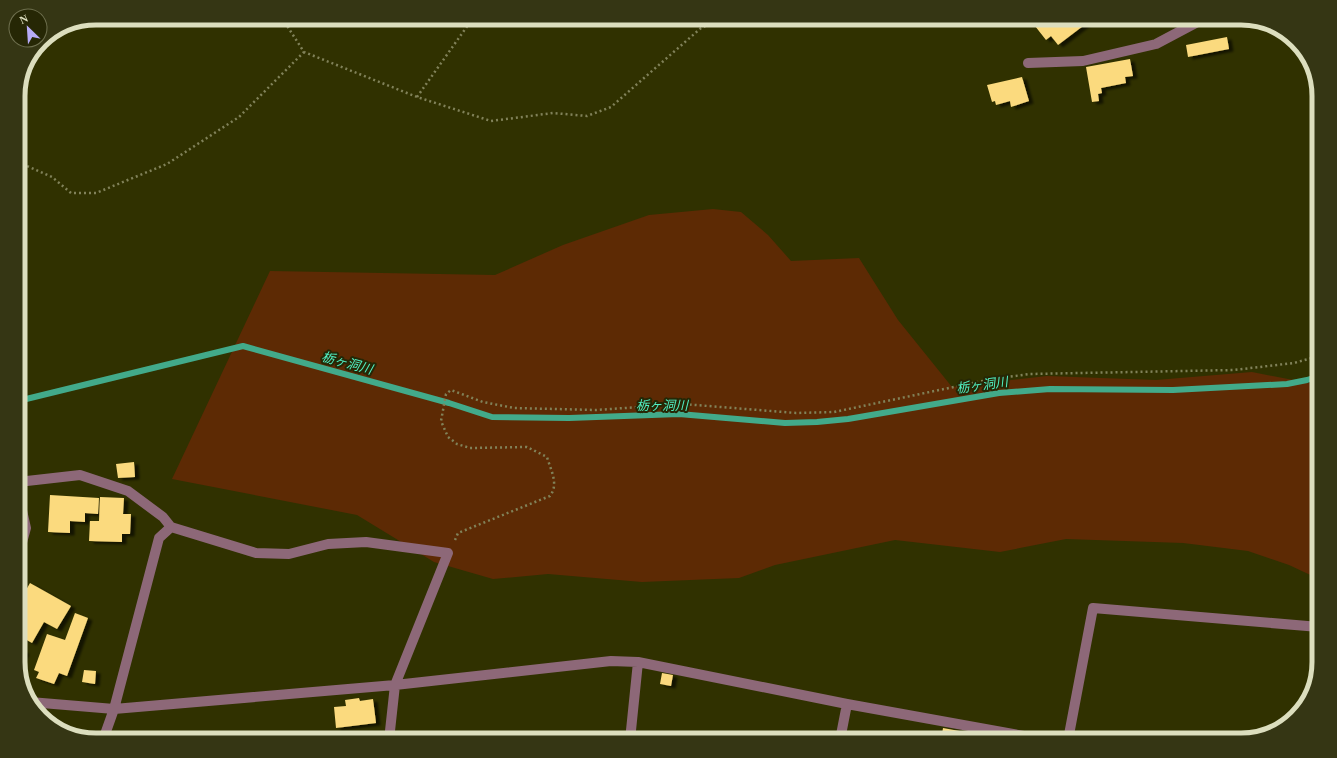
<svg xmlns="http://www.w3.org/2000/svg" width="1337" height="758" font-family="'Times New Roman','Noto Sans JP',serif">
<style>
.green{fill:#5d2a04}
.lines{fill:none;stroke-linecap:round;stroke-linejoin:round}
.stream{stroke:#42aa8a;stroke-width:6}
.building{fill:#fbda7e;filter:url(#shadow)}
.path{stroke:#818259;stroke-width:2.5;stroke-dasharray:2 3;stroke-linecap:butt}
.minor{stroke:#8d6878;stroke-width:10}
.labels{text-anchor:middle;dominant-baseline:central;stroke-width:4;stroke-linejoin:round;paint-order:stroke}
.water-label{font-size:13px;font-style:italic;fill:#51f1c4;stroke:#262705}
.rim{fill:none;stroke:#dcdebe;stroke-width:5}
</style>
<defs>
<filter id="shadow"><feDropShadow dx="4.5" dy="2.5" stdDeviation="1" flood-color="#0009"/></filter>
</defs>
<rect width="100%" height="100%" fill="#303100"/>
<path class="green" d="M713 209 741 212 768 235 791 261 859 258 898 320 952 387 1047 376 1156 380 1252 372 1319 385V579L1289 565 1248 551 1183 543 1066 539 1000 552 895 540 775 565 739 578 642 582 548 574 493 579 434 562 357 515 172 479 270 271 495 275 563 245 649 215Z"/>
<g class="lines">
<path class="stream" d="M18 401 243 346 449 403 492 417 569 418 679 414 785 423 817 422 848 419 999 393 1050 389 1173 390 1287 384 1307 380 1319 376"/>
</g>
<path class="building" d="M1046 18H1083L1087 23 1058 45 1051 36 1046 40 1035 26Z
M1227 37 1229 49 1188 57 1186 45Z
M1130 59 1133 76 1125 77 1126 83 1101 88 1102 93 1098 94 1099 101 1092 102 1086 67Z
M1022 77 1029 101 1011 107 1010 101 996 105 995 101 992 102 987 85Z
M134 462 135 477 118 478 116 464Z
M50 495 99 498 98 514 85 513V522L70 521V533L48 532Z
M100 497 124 498 123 514H131L130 534H122V542L89 541 90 521H99Z
M30 583 71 606 57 629 44 622 32 643 18 635V604Z
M75 613 88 618 67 676 59 673 54 684 36 678 39 672 34 670 47 634 65 640Z
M18 642 22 645 20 649 25 652 18 664Z
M84 670 96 671 95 684 82 682Z
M662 673 673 675 671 686 660 684Z
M359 698 360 701 373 699 376 723 336 728 334 707 346 706 345 700Z
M943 728 965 732 963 740H941Z"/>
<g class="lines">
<path class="path" d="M282 18 304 52 417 97 491 121 553 113 587 116 611 107 701 28 723 18
M417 97 473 18
M18 162 52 177 71 193H96L167 164 239 117 304 52
M455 540 458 533 550 496C559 484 551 471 547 457L527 447 470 448 457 444 448 437 441 421 446 394 451 390 483 402 514 408 596 410 683 404 796 413 834 412 992 379 1030 374 1234 370 1294 363 1319 356"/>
<path class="minor" d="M1028 63 1083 61 1156 44 1205 18
M18 482 80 475 128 491 163 517 171 527 256 553 289 554 328 544 366 542 448 553 395 685 389 740
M18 493 26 528 18 557
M30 702 114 709 395 685 611 661 638 662 847 704 1046 740
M103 740 114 709 159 538 171 527
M630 740 638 662
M840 740 847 704
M1068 740 1093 608 1319 627"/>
</g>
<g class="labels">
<g class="water-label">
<text transform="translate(347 363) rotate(15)">栃ヶ洞川</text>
<text transform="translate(982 385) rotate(-8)">栃ヶ洞川</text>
<text x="662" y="405">栃ヶ洞川</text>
</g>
</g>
<path d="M0 0H1337V758H0ZM96 25H1241A71 71 0 0 1 1312 96V662A71 71 0 0 1 1241 733H96A71 71 0 0 1 25 662V96A71 71 0 0 1 96 25Z" fill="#353614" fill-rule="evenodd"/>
<path class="rim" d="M96 25H1241A71 71 0 0 1 1312 96V662A71 71 0 0 1 1241 733H96A71 71 0 0 1 25 662V96A71 71 0 0 1 96 25Z"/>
<g transform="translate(28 28) rotate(335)"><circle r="19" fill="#262705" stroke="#6f704f"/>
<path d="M0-3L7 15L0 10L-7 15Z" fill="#b7abf8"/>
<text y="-6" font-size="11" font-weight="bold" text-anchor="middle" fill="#dcdebe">N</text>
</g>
</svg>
